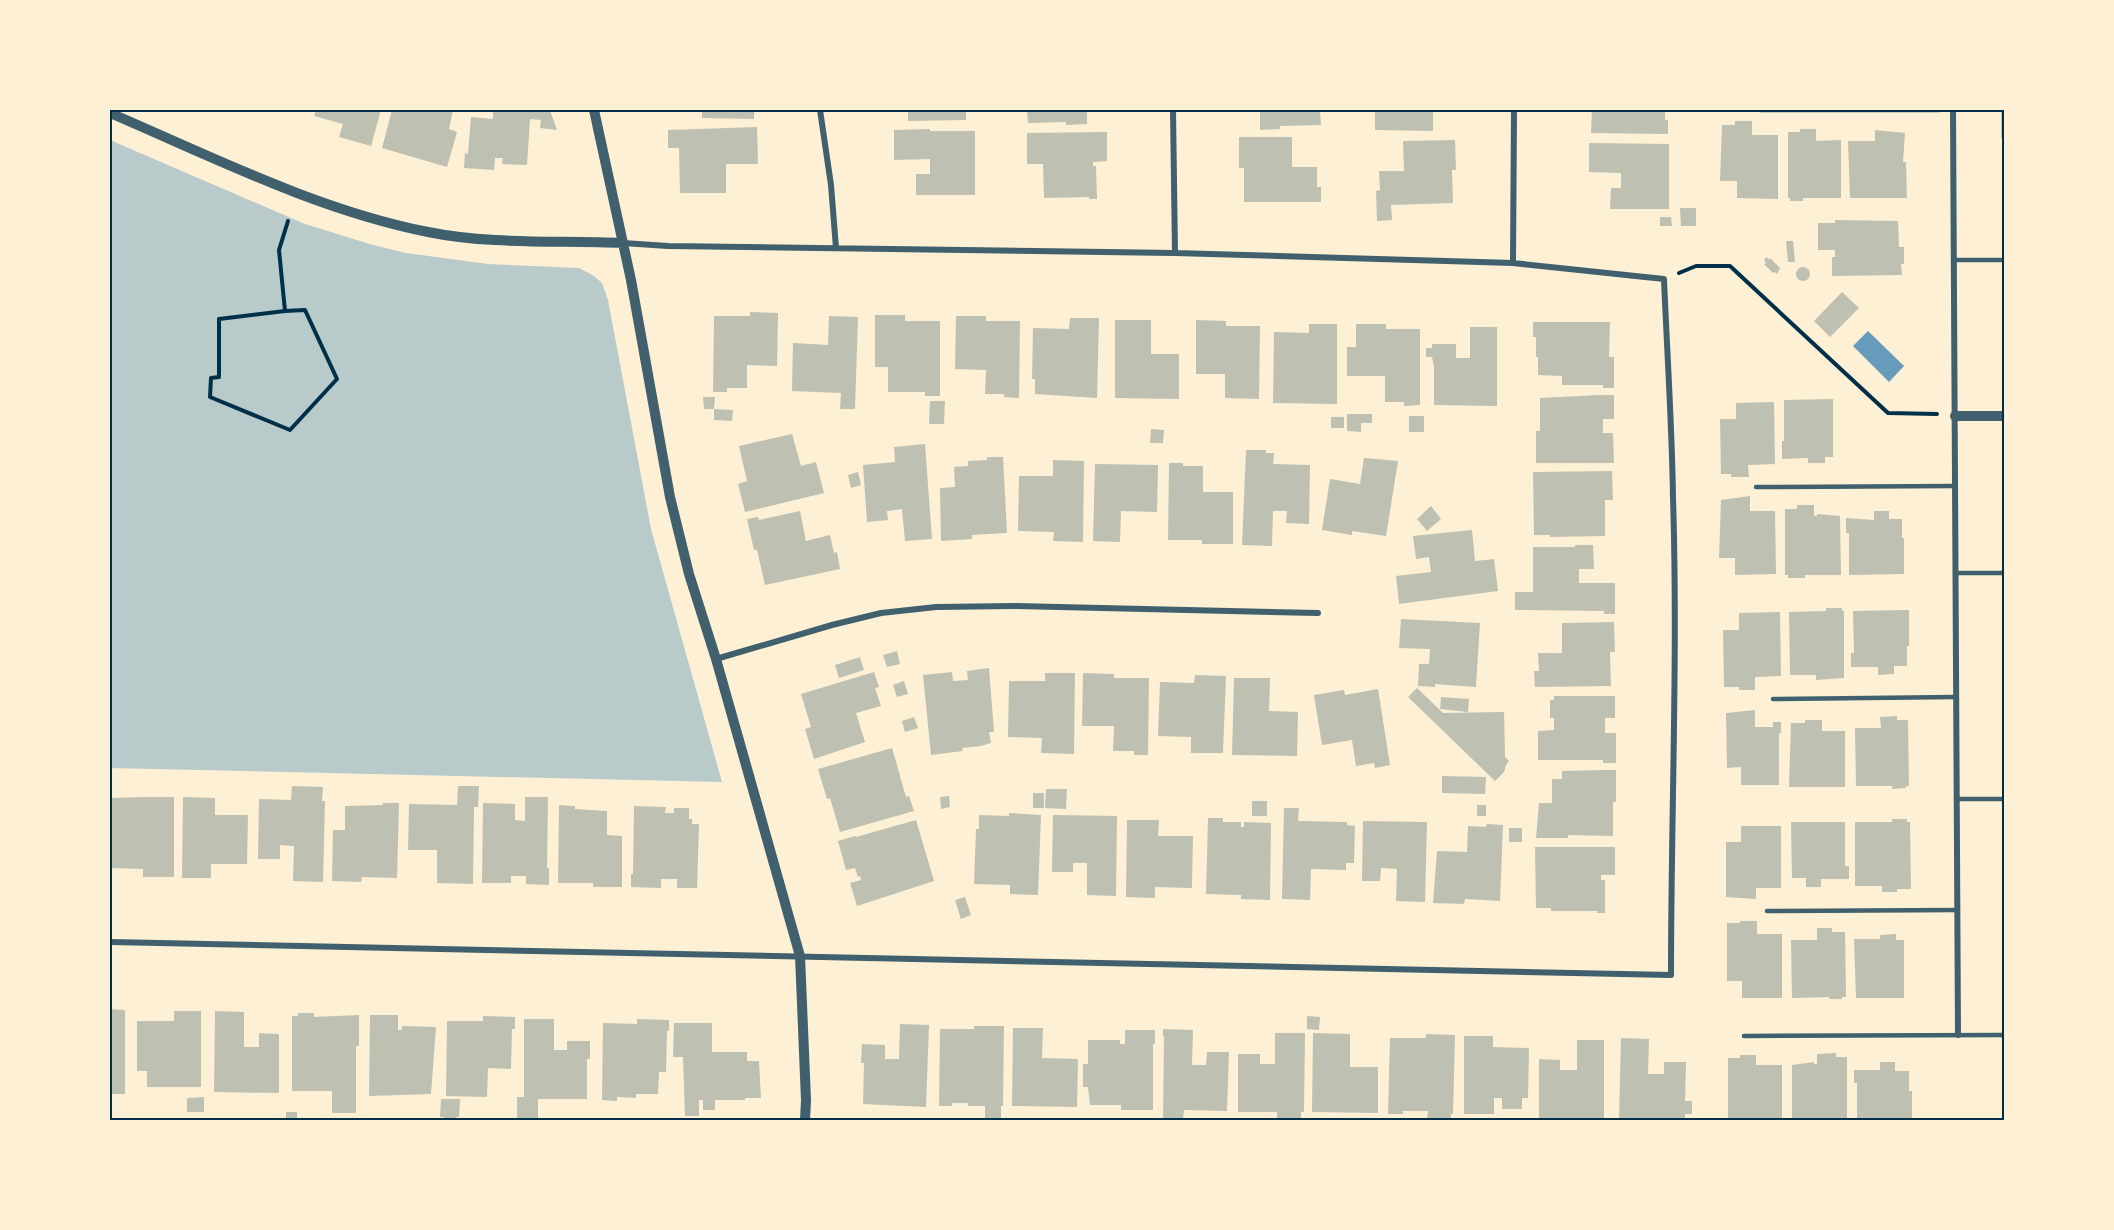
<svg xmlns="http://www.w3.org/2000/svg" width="2114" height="1230" font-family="'Titillium Web',sans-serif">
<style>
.green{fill:#b9caca}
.water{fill:#669bbc}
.building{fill:#bec0b2}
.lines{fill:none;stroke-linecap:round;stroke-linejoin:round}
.path{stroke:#003049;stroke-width:4}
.service{stroke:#3f606c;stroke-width:4.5}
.minor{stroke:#3f606c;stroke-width:6}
.tertiary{stroke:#3f606c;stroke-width:10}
.neatline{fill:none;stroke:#003049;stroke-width:2}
</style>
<rect width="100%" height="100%" fill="#fdf0d5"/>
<path class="green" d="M110 140 305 224 373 245 406 253 488 264 579 268 594 276 602 283 608 300 651 529 722 782 110 768Z"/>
<path class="water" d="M1868 331 1904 366 1889 382 1853 346Z"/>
<path class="building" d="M316 110H381L371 146 339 137 343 124 314 116Z
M392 110H453L449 129 457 132 447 167 382 148Z
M493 110H550L557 130 540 128 541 120 530 119 527 165 502 164 503 158H495L494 170 464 168 465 153 468 154 471 117 493 119Z
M702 110H754V119L702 118Z
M908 110H966V120L908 121Z
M1027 110H1087V124L1066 125V122L1028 123Z
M1260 110H1320L1321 125 1280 126V129L1260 130Z
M1375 110H1433V131L1375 130Z
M1592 110H1665V120H1668V134L1591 133Z
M2001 110H2004V138H2001Z
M1735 121H1752V135H1778V199L1737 198V181H1720L1722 125H1735Z
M757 127 758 164H726V193H680L679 148H668V130Z
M930 129V131H975V195H916V174H930V159L894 160V130Z
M1800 129H1816V141L1841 140V198H1803V201H1790V198H1788V132H1800Z
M1875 130 1905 133 1903 162H1906L1907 198H1850L1848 141H1875Z
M1107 132V161L1093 162V166H1096L1097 199H1089V197L1044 198 1043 164H1027V133Z
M1239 137H1292V167H1317V187H1321V202H1244V168H1239Z
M1455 140 1456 170H1452L1453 203 1391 205 1392 220 1377 221 1376 191 1380 190 1379 171H1404L1403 141Z
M1589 143 1669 144V209H1610L1611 188H1621V173L1589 172Z
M1680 208H1696V226H1681Z
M1660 217H1671L1672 226H1660Z
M1835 220 1898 221 1899 247H1904V264H1901L1902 275 1832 276V257H1835V250H1818V223H1835Z
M1786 241H1793L1795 262H1788Z
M1767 257 1769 260 1770 258 1780 268 1777 274 1775 272 1773 273 1764 264 1766 263 1764 260Z
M1796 274a7 7 0 1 1 14 0a7 7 0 1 1-14 0Z
M1842 292 1859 308 1830 337 1814 321Z
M750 312 778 313 777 366 747 365V388H727V392H713L714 316H750Z
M875 315H905V321H940V396H925V392H888V367H875Z
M829 316 858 317 855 409H840L841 393 792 391 793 343 828 345Z
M956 316H986V321H1020L1019 398 1004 397V394H985L986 370 955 369Z
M1070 318H1099L1097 398 1035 394V379H1032L1033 328 1069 329Z
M1115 320H1151V354H1179V399L1115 398Z
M1196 320 1226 321V326H1260L1259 399 1225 398V374H1196Z
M1533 322H1610L1609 357H1614V388H1603V385H1562V376L1538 375V357H1536V337H1533Z
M1309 324H1337V404L1273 403 1274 332 1309 333Z
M1356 324H1386V329H1420V405L1404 406V402H1385V376H1347V347H1356Z
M1470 327H1497V406L1434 405V367L1432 357H1426V348H1432V344H1456V358H1470Z
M1598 395H1614V419H1603V433H1613L1614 463H1536V431H1540V398Z
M703 397H715L714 409 733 410 732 421 714 420V409H704Z
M1833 399V457H1825V463H1808V458L1782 459V441H1784V400Z
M930 401H945L944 424H929Z
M1774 402 1775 464 1748 465 1749 477H1731V474H1721L1720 419H1736V403Z
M1347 414H1372V423H1361V432L1347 431Z
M1409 416H1424V432H1409Z
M1331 417H1344V428H1331Z
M1151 429 1164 430 1163 443H1150Z
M792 434 801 466 816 462 824 493 745 512 738 484 747 481 739 446Z
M925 444 932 539 905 541 902 509 887 511 888 520 867 522 863 465 895 462 894 447Z
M1246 450H1266V453H1274L1273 464 1310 465 1309 524 1286 523 1287 511H1273L1272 546 1242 545Z
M987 457H1003L1007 533 972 535V539L941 541 940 488 955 487 954 467 968 466V461L987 460Z
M1364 458 1398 461 1386 536 1352 531V535L1322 530 1330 479 1360 484Z
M1053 460 1084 461 1083 542 1053 541 1054 532 1018 531 1019 476H1053Z
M1169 463H1183V466H1203V492H1233V544H1202V540H1168Z
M1095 464 1158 465 1157 512 1121 511 1120 542 1093 541Z
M1612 471 1613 500H1605V536L1550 537V535H1534L1533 472Z
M858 472 861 485 851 488 848 475Z
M1750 496V511H1775L1776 574 1735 575V558H1719L1721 500Z
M1797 505H1814V516H1817V514L1840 516 1841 575H1805V578H1788V575H1785V509H1797Z
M1431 506 1441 519 1427 531 1417 519Z
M800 511 806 541 830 535 834 553 837 552 840 569 765 585 757 550H754L747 519 758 517 759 520Z
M1874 511H1889V519H1902V538H1904V574L1849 575V533H1846V518L1874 520Z
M1472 530 1475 561 1494 559 1498 591 1399 604 1396 576 1431 572 1429 557 1416 559 1413 536Z
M1575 545H1593L1594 569H1579V583H1615V614H1604V611L1515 610V592H1533V547H1575Z
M1826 608H1842V611H1844V678L1816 680V675H1790L1789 612 1826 611Z
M1909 610V646H1907V666H1894V674L1878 675V667H1851V653H1854L1853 611Z
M1780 612 1781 676 1755 677V690H1739V687H1724L1723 630H1739V613Z
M1401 619 1480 623 1476 687 1435 684V687L1418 686 1419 664H1429L1430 649 1399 648Z
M1614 622 1615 652H1610L1611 686 1535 687 1534 671H1539L1538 653H1562V623Z
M897 651 900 664 887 667 883 655Z
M860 657 864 670 839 678 835 665Z
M989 668 994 732H989L991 743 981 746 962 748 963 751 931 755 923 675 952 672 953 681 968 680 967 671Z
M874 672 879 687 875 688 881 706 856 713 865 742 814 759 805 729 811 727 801 694Z
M1045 673H1075L1074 754 1041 753 1042 738 1008 737 1009 681H1045Z
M1083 673 1114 674V678H1149L1148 755H1134V751H1113L1114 726H1082Z
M1195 675 1226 676 1223 753H1191V737L1158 736 1160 682 1194 683Z
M1234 678H1270L1269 711 1298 712 1297 756 1232 755Z
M904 681 908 694 897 697 893 685Z
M1417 688 1443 713 1504 712 1505 757 1509 761 1506 765 1504 772 1495 781 1408 697Z
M1378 689 1390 765 1375 768 1374 763 1356 766 1352 740 1322 745 1314 695 1344 690 1345 695Z
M1554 696H1615V718H1605V733H1616V763H1603V760H1538V731L1554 730V718H1550V700H1554Z
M1441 697 1469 699 1468 712 1440 709Z
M1755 710V727H1773V722H1781V733H1779V785H1741V767L1727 768 1726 713Z
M1897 716V720H1908L1909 786H1906V788L1892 789V786H1856L1855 728H1881L1880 717Z
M914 717 918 728 905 732 902 721Z
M1805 720H1822V731H1845V787H1789L1791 723H1805Z
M892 748 906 797 909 796 914 811 840 832 830 798 827 799 818 769Z
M1605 770H1616V802H1613V836L1568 835V838H1536L1539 803H1552V779H1562V771Z
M1442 776 1486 777 1485 794 1442 793Z
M292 786 323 787 322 801H325L323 882 293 881 294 846 280 845V859H258L259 799 291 800Z
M458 786H479L478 807H474L473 884 437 883V850H408L409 804 457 805Z
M1046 789H1067L1066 809 1045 808Z
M1033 793H1044V808H1033Z
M949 796 950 807 941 809 940 797Z
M142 797H174V877H143V869L110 868 111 798Z
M183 797 215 798V815H248L247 864H211V878H182Z
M525 797H548L547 868H549V885L526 884V876H511V883H482L483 803 515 804V820L525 821Z
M1252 801H1267V816H1252Z
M383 803H399L397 878 362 877 361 882 332 881 333 830H345V806L383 805Z
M559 805 575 806V809L607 811V835L622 836V887H593V883H558Z
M1477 805H1486V816H1477Z
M634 806 666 807 665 813H674V808H689V819H692V824H699L697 888H677V879H661V888L631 887V874H633Z
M1284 808H1299L1298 821 1347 822V825L1355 826 1354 863H1346V870L1311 869 1310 900 1282 899Z
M1009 813 1041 815 1038 895 1010 894V885L974 884 976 829H979V815L1009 816Z
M1053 815 1117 816 1116 896 1087 895V863H1073V872H1052Z
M1208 818H1223V822H1241V827H1244V822L1271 823 1270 900 1241 899V895L1206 894Z
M1892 819H1907V822H1910L1911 889H1897V892H1882V886H1855V822H1892Z
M916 820 934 881 857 906 850 883 861 880 860 876 858 877 855 868 846 870 838 841 855 836 856 837Z
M1127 820H1159L1158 836H1193L1192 888 1155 887V898L1126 897Z
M1363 821 1427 822 1425 902 1396 901 1397 869 1381 868 1380 881H1362Z
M1791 822H1845V866H1849V879H1821V887H1806V878H1792Z
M1487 824 1503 825 1500 901 1465 899 1464 904 1433 903 1437 851 1467 852 1468 826 1486 827Z
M1741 826H1781V888H1756V899L1726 897V842H1741Z
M1509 828H1522V842H1509Z
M1535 847H1615V875H1601V880H1605V913H1597V911H1551V908H1536Z
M965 897 971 915 961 919 955 900Z
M1740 921H1757V934H1782V998H1742V981H1727V923H1740Z
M1817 928H1832V932H1845L1846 997H1842V999H1829V997L1792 998 1791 940H1817Z
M1896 934V940H1904V998H1856L1854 939H1880V935Z
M110 1009 125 1010V1094H110Z
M174 1011H201V1087H147V1071H137V1021H174Z
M215 1011 244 1012V1047H259V1033L279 1034V1093L214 1092Z
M298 1013H314V1017L359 1015V1046H356V1113H332V1091H292V1016H298Z
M370 1015H398V1030H402V1026L436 1027 431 1094 369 1096Z
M483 1016 515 1017V1029H512L511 1069 488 1068 487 1097 446 1096 447 1021H483Z
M1307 1016 1320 1017 1319 1030 1307 1029Z
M524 1019H554V1050H567V1041H590V1059H587V1099H538V1119H517V1097H524Z
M637 1019 669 1020V1031H667L666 1072H659L658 1094H636V1098L617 1097V1101L602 1100 603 1023 637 1024Z
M674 1023H712V1052H747V1061H759L761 1098H745V1100H715V1110H703V1100H699V1116H685L683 1057H673Z
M900 1024 929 1025 926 1107 863 1104 864 1063H861L862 1044 885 1045V1059H899Z
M974 1026H1004L1003 1106H1001V1120H985V1106H968V1103H952V1106H939L940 1029H974Z
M1013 1028H1043L1042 1058 1078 1059 1077 1107 1012 1106Z
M1163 1029 1193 1030 1192 1065H1206L1207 1052H1229L1227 1111 1184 1110 1183 1119H1163L1164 1036H1163Z
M1125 1030H1155V1044H1153V1110H1121V1105H1090L1088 1087H1083V1064H1088V1040H1120V1044H1125Z
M1275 1033H1305L1304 1112H1301V1120H1277V1112H1238V1054H1260V1064H1275Z
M1313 1033 1350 1034V1067H1378V1113L1312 1112Z
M1426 1034 1455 1035 1453 1114H1451V1120H1427L1428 1111H1403V1114H1388L1390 1038H1426Z
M1464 1036H1493V1047L1529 1048 1528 1098H1522V1109H1502V1098H1494V1114H1464Z
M1621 1038 1649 1039 1648 1074H1664V1062H1686L1685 1101H1692V1114H1685V1120H1619Z
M1577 1040H1604V1119L1602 1120H1587V1118H1539V1059L1560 1060V1070H1577Z
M1836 1053V1057H1847V1120H1792V1065L1814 1062V1064H1817V1054Z
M1740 1055H1756V1065H1782V1120H1728V1058H1740Z
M1880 1062H1895V1071H1909V1091H1912V1120H1857V1083H1854V1070H1880Z
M204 1097V1112H187V1098Z
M441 1099H460L459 1117H456V1120H444V1117H440Z
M286 1112H297V1119H286Z"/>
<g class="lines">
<path class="path" d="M1679 273 1696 266H1730L1888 413 1937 414
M285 311 219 319V377L211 378 210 397 290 430 337 379 305 310 285 311 279 250 288 221"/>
<path class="service" d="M1760 110H1939
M1954 260H2004
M1756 487 1955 486
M1955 573H2004
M1773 699 1956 697
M1957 799H2004
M1767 911 1958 910
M1744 1036 2004 1035"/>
<path class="minor" d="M820 110 831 185 836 248
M1173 110 1175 253
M1953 110 1958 1035
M1513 263 1514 110
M716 659 832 625 881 613 936 607 1014 606 1318 613
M110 942 1671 975C1671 816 1678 657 1673 497 1672 425 1667 352 1664 279L1513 263 1175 253 668 246 623 243"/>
<path class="tertiary" d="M594 110 631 280 670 497 689 574 716 659 800 956 806 1100 805 1120
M110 113C213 157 317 210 428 232 492 245 559 240 623 243
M1955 416H2004"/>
</g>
<rect width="2114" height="1230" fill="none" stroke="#fdf0d5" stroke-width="222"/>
<rect x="111" y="111" width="1892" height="1008" class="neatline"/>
</svg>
